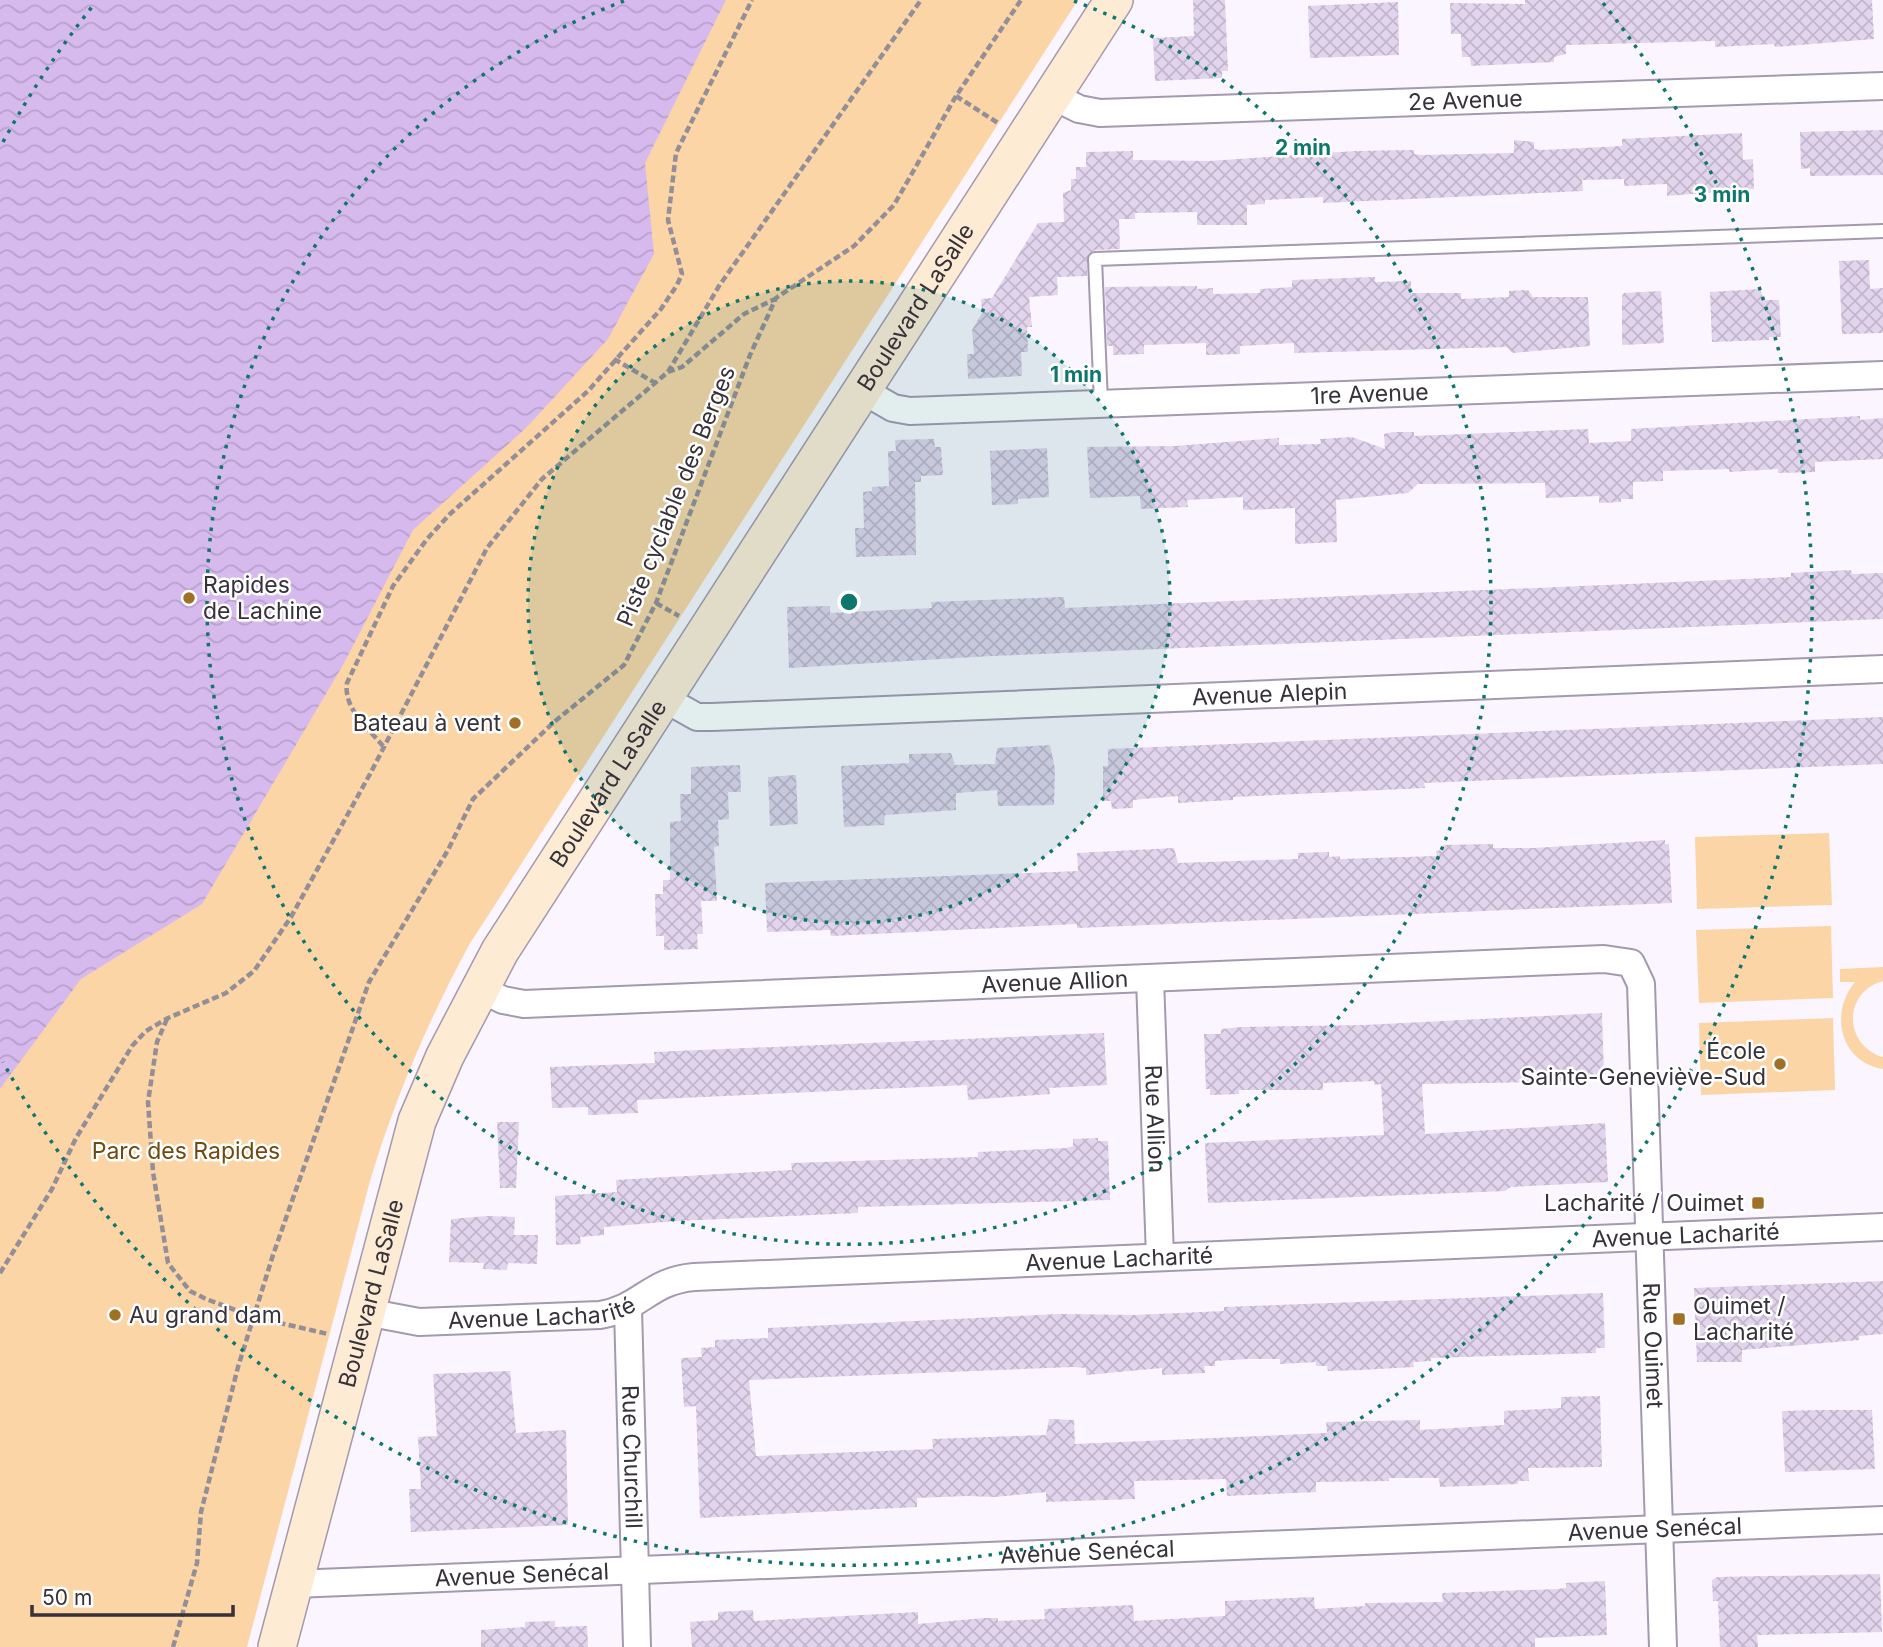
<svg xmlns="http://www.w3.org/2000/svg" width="1883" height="1647" font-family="Inter,sans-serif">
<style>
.park{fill:#fbd5a6}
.water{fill:url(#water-waves)}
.building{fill:url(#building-cross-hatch)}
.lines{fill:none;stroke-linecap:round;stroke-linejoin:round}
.service-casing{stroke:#a499af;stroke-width:16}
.minor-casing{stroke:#a499af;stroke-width:30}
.secondary-casing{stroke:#a499af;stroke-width:40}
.path{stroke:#938e97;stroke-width:4.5;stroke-dasharray:7 3.5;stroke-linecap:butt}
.service{stroke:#fff;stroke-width:12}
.minor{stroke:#fff;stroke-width:26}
.secondary{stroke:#fdebd4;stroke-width:37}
.ring{fill:none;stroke:#0f766e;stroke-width:3.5;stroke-dasharray:3.5 7}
.poi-dot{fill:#a16f25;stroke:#fff;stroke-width:2.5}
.labels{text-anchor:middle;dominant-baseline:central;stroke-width:5;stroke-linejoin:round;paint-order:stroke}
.street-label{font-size:23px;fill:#36313a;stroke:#fff}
.poi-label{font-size:23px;fill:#36313a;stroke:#fff;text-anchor:start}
.park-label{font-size:23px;fill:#704a10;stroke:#fff}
.centre{fill:#0f766e;stroke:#fff;stroke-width:3.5}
.ring-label{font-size:21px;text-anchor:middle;font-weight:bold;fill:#0f766e;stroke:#fff;stroke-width:5;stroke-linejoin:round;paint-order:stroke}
</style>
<defs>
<pattern id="water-waves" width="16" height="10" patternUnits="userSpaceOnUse" patternTransform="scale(1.75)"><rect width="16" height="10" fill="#d6baee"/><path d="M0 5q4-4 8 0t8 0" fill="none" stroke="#b8a0cd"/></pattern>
<pattern id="building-cross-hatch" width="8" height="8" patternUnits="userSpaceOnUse" patternTransform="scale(1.75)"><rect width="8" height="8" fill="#e1d4ec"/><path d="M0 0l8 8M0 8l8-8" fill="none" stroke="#c2b6cb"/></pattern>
</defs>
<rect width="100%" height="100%" fill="#faf5ff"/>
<path class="park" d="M0 0H1078L469 945C428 1021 395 1098 370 1181L247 1647H0Z
M1829 833 1832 905 1697 909 1695 837Z
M1831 926 1833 998 1699 1003 1696 930Z
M1883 967V981C1843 992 1843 1045 1883 1057V1069C1840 1062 1829 1013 1855 982H1840V969Z
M1833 1018 1835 1090 1701 1095 1699 1023Z"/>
<path class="water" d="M0 0H726L645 163 654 254 608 339 526 428 413 530 343 665 202 904 81 979 0 1089Z"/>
<path class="building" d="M1193 0H1225L1228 71H1222V78L1155 81 1153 38 1194 36Z
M1525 0H1872L1874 39 1775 47 1774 44 1715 47V41L1566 45V54L1554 57V62L1471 66 1470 57H1462L1461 34H1451L1450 3 1525 4Z
M1398 2 1399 55 1310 58 1308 6Z
M1883 130V175L1810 176V168L1801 169 1800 132Z
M1742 133 1743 160 1753 159 1754 189 1667 196V184L1624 186V179L1582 180 1583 191 1323 203V197L1265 200V204L1247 205V225H1197V212L1135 213V219H1119L1120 249 1095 250 1088 254 1087 276 1057 277 1058 295 1029 297 1032 327H1027L1028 352H1021L1022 376 968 379 967 354H974L972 330 982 313 981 299 992 298 1038 223 1064 222 1063 193 1071 190V179H1076V167H1086V152L1133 151V160L1209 161 1355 151 1414 150V154L1421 155 1514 153V140L1534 142V149L1543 150 1622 146V139Z
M1869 260 1870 289 1883 288V333L1842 334 1839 261Z
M1375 277V282L1411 281V293H1461V299L1509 297V291L1528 290 1533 297H1588L1590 346 1513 353 1506 347 1294 353V343L1240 346V354L1206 355V343L1144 345V354L1113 355V346H1107L1105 287 1197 286V289L1213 288V294L1260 293V289L1292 287V280Z
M1760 289 1764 300H1779L1781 337H1769V340L1712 342 1710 292Z
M1661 291 1664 343 1622 345V296L1624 293Z
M1860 416V420L1883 418V459L1815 462V472L1778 473V469L1729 472V469L1663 471V481L1633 482V499H1621V502L1599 503V496L1546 498 1545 483 1418 484 1408 493 1336 500 1337 542 1295 544V508L1243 510V497L1187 500 1188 507 1141 509 1140 496 1090 498 1087 447 1175 446 1279 438V445L1321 444 1320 439 1352 437 1385 449 1384 434 1393 432H1414V436L1588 429 1589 443 1631 441V429Z
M934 439 935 447H941L943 475 921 476V482H915L916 555 856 557 855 528H864L863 492 872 491V487L889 486 888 451H896L895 440Z
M1047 448 1049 497 1018 499V504L992 505 990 451Z
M1851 570 1852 574 1883 573V619L992 656 789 668 787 607 830 606V613L932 608 931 602 1064 597 1065 608 1791 577V573Z
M1883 717V764L1424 783 1425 788 1233 797V800L1178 803V796L1133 800V808L1112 809 1111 801H1103V766H1108V749Z
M1050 745 1055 769 1054 805 998 806 997 790 956 793V810L885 815 884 825 844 827 841 766 909 763V754L951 753 955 765 995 764 997 748Z
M740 765 741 792H728L729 819 718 820 719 846 714 847 717 901H701L703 934H697L698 949 664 950V936H656L655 894H663V880H670V822L681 821 680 794H691V767Z
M796 775 798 824 770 826 768 777Z
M1665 840V844H1669L1672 903 1077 928V924L831 936 830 930 767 932 765 883 1078 871 1077 853 1135 850 1174 848 1178 863 1298 859V853L1329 852V857L1340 856V859L1437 856 1436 851 1443 850V845L1493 844V848H1533Z
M1602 1013 1604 1075H1599V1081L1422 1084 1425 1134 1605 1123 1608 1182 1511 1187 1505 1191 1208 1203 1205 1143 1384 1135 1381 1084 1374 1085V1081L1323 1083V1090H1239V1094L1210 1095V1089H1206L1204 1034H1221V1029L1242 1027 1364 1025Z
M1104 1033 1107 1085 1049 1088 1050 1094 968 1100 967 1085 637 1100 638 1113 588 1115V1107L552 1108 550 1067 655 1063 654 1052Z
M497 1122H519L516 1188H500Z
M1098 1138V1141H1108L1110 1200 858 1207V1213L676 1221 604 1227V1235L580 1237 581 1244 556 1245 555 1196 617 1192 616 1180 792 1170 791 1163 978 1157V1152L1066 1148 1073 1146V1139Z
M487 1216 515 1217 514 1235H538L537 1264 508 1263 507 1270 483 1269 484 1263 449 1262 451 1219Z
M1883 1281V1334L1859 1336V1340L1742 1350V1362H1697L1694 1288Z
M1603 1293 1605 1348H1596V1353L1431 1358V1361L1413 1362 1414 1367 1361 1370 1328 1371 1327 1366H1316V1362L1280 1364V1359H1247L1215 1361V1366H1204L1205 1373 1162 1375V1368L1086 1375V1368L1073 1367 749 1380 756 1456 933 1449 932 1439 1046 1435 1049 1419 1074 1420 1075 1444 1327 1433 1326 1422 1420 1420V1430L1504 1425V1411L1561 1408V1397L1600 1396 1602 1467 1528 1468 1529 1481H1518V1484L1440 1487 1439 1478H1389V1481L1316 1482V1492L1227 1496 1226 1479 1134 1481 1135 1499 1046 1502V1492L995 1497 968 1496 917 1498V1507L700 1518 696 1406 684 1407 681 1358 702 1357 701 1348 715 1347V1340L768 1338V1328L1059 1314 1135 1315 1224 1311V1307Z
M510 1371 516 1433 566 1430 568 1525 411 1532 409 1489H421L418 1437 437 1436 433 1374Z
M1818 1410H1872L1875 1469 1785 1472 1782 1411Z
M1880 1574 1882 1632 1757 1635 1758 1647H1720L1718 1601H1713L1712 1580 1717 1577Z
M1605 1581 1607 1635 1535 1638V1647H692L690 1622 718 1620V1612L753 1610 754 1621 918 1612V1624L984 1618H998V1621L1045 1619 1044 1609 1133 1605 1134 1621 1225 1616V1601L1314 1597 1315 1609 1365 1606V1603L1443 1602 1442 1593 1557 1589 1566 1588V1583Z
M555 1621V1627L587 1626 588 1647H481V1630L525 1627V1622Z"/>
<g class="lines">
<defs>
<path id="service" d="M1101 403 1095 259 1883 231"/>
<g id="minor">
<path id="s1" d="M1053 96 1079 109 1100 113 1883 86"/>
<path id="s2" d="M862 390 893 408 910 411 1883 375"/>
<path id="s3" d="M663 698 697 717H712L1883 669"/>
<path id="s4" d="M1150 979 1160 1257"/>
<path id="s5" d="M480 989 503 1000 524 1004 1604 959 1631 963 1641 984 1663 1647"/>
<path id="s6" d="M628 1308 637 1647"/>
<path id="s7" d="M366 1312 419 1322 600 1315C642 1308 649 1281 694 1277L1883 1227"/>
<path id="s8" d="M294 1584 1883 1520"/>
</g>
<g id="secondary">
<path id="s9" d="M277 1647 417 1121 445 1056 500 951 1114 0"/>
</g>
</defs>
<use href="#service" class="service-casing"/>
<use href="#minor" class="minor-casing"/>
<use href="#secondary" class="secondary-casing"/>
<path class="path" d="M956 96 998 123
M614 359 657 384
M668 372 682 367 744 314 775 299
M656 603 679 616
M383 746C368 728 343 708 347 683L393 586 427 539 450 514 588 391 661 309 677 285 682 274 668 220 676 153 752 0
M167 1019 157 1042 148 1102 153 1172 168 1263 190 1291 206 1299 254 1317 328 1334
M0 1273 52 1189 76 1138 132 1046 146 1031 168 1018 226 993 254 971 291 917 370 774 487 548 542 479 668 372 719 286 921 0
M173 1647 197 1563 201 1512 238 1367 273 1255 369 982 448 850 473 799 554 722 624 665 656 603 750 355 776 298 854 246 894 205 956 96 1021 0"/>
<use href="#service" class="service"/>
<use href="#minor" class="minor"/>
<use href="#secondary" class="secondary"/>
</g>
<circle cx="849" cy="602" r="321" fill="#0f766e" fill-opacity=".12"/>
<g class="ring">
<circle cx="849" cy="602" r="321"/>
<path d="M1074 1A642 642 0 1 1 624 1"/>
<path d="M3 142A963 963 0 0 1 95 3M1603 3A963 963 0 1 1 3 1062"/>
</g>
<g class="poi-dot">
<circle cx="189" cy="598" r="7"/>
<circle cx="515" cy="723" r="7"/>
<circle cx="1780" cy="1064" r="7"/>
<rect x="1751" y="1196" width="14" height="14" rx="3.5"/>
<circle cx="115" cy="1315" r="7"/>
<rect x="1672" y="1312" width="14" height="14" rx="3.5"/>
</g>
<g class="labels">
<g class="street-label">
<text stroke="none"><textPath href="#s1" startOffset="416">2e Avenue</textPath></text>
<text stroke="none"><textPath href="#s9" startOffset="1500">Boulevard LaSalle</textPath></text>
<text stroke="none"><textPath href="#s2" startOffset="513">1re Avenue</textPath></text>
<text transform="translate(676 496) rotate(-68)">Piste cyclable des Berges</text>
<text stroke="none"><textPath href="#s3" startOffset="612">Avenue Alepin</textPath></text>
<text stroke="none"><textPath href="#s9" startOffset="933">Boulevard LaSalle</textPath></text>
<text stroke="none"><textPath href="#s5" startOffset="578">Avenue Allion</textPath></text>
<text stroke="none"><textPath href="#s4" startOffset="140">Rue Allion</textPath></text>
<text stroke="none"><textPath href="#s7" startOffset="1330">Avenue Lacharité</textPath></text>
<text stroke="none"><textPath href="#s7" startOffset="763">Avenue Lacharité</textPath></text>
<text stroke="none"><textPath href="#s9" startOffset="366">Boulevard LaSalle</textPath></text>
<text stroke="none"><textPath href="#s7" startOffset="177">Avenue Lacharité</textPath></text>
<text stroke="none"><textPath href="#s5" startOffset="1540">Rue Ouimet</textPath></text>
<text stroke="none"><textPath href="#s6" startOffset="149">Rue Churchill</textPath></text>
<text stroke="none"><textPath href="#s8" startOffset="1362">Avenue Senécal</textPath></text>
<text stroke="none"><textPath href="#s8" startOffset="794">Avenue Senécal</textPath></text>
<text stroke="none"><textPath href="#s8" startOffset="228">Avenue Senécal</textPath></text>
</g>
<g class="poi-label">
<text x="203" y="585">Rapides<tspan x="203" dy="26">de Lachine</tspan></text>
<text x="501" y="723" text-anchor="end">Bateau à vent</text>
<text x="1766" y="1051" text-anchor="end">École<tspan x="1766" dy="26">Sainte-Geneviève-Sud</tspan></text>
<text x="1744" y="1203" text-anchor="end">Lacharité / Ouimet</text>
<text x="1693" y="1306">Ouimet /<tspan x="1693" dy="26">Lacharité</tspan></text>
<text x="129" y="1315">Au grand dam</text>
</g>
<g class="park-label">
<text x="186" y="1151">Parc des Rapides</text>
</g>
</g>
<circle cx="849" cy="602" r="10" class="centre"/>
<g class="ring-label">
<text x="1303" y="155">2 min</text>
<text x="1722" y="202">3 min</text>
<text x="1076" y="382">1 min</text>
</g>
<path d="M32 1605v10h201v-10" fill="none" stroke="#36313a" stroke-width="3.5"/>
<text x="42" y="1605" font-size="21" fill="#36313a" stroke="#ffffff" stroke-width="5" paint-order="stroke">50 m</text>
</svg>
